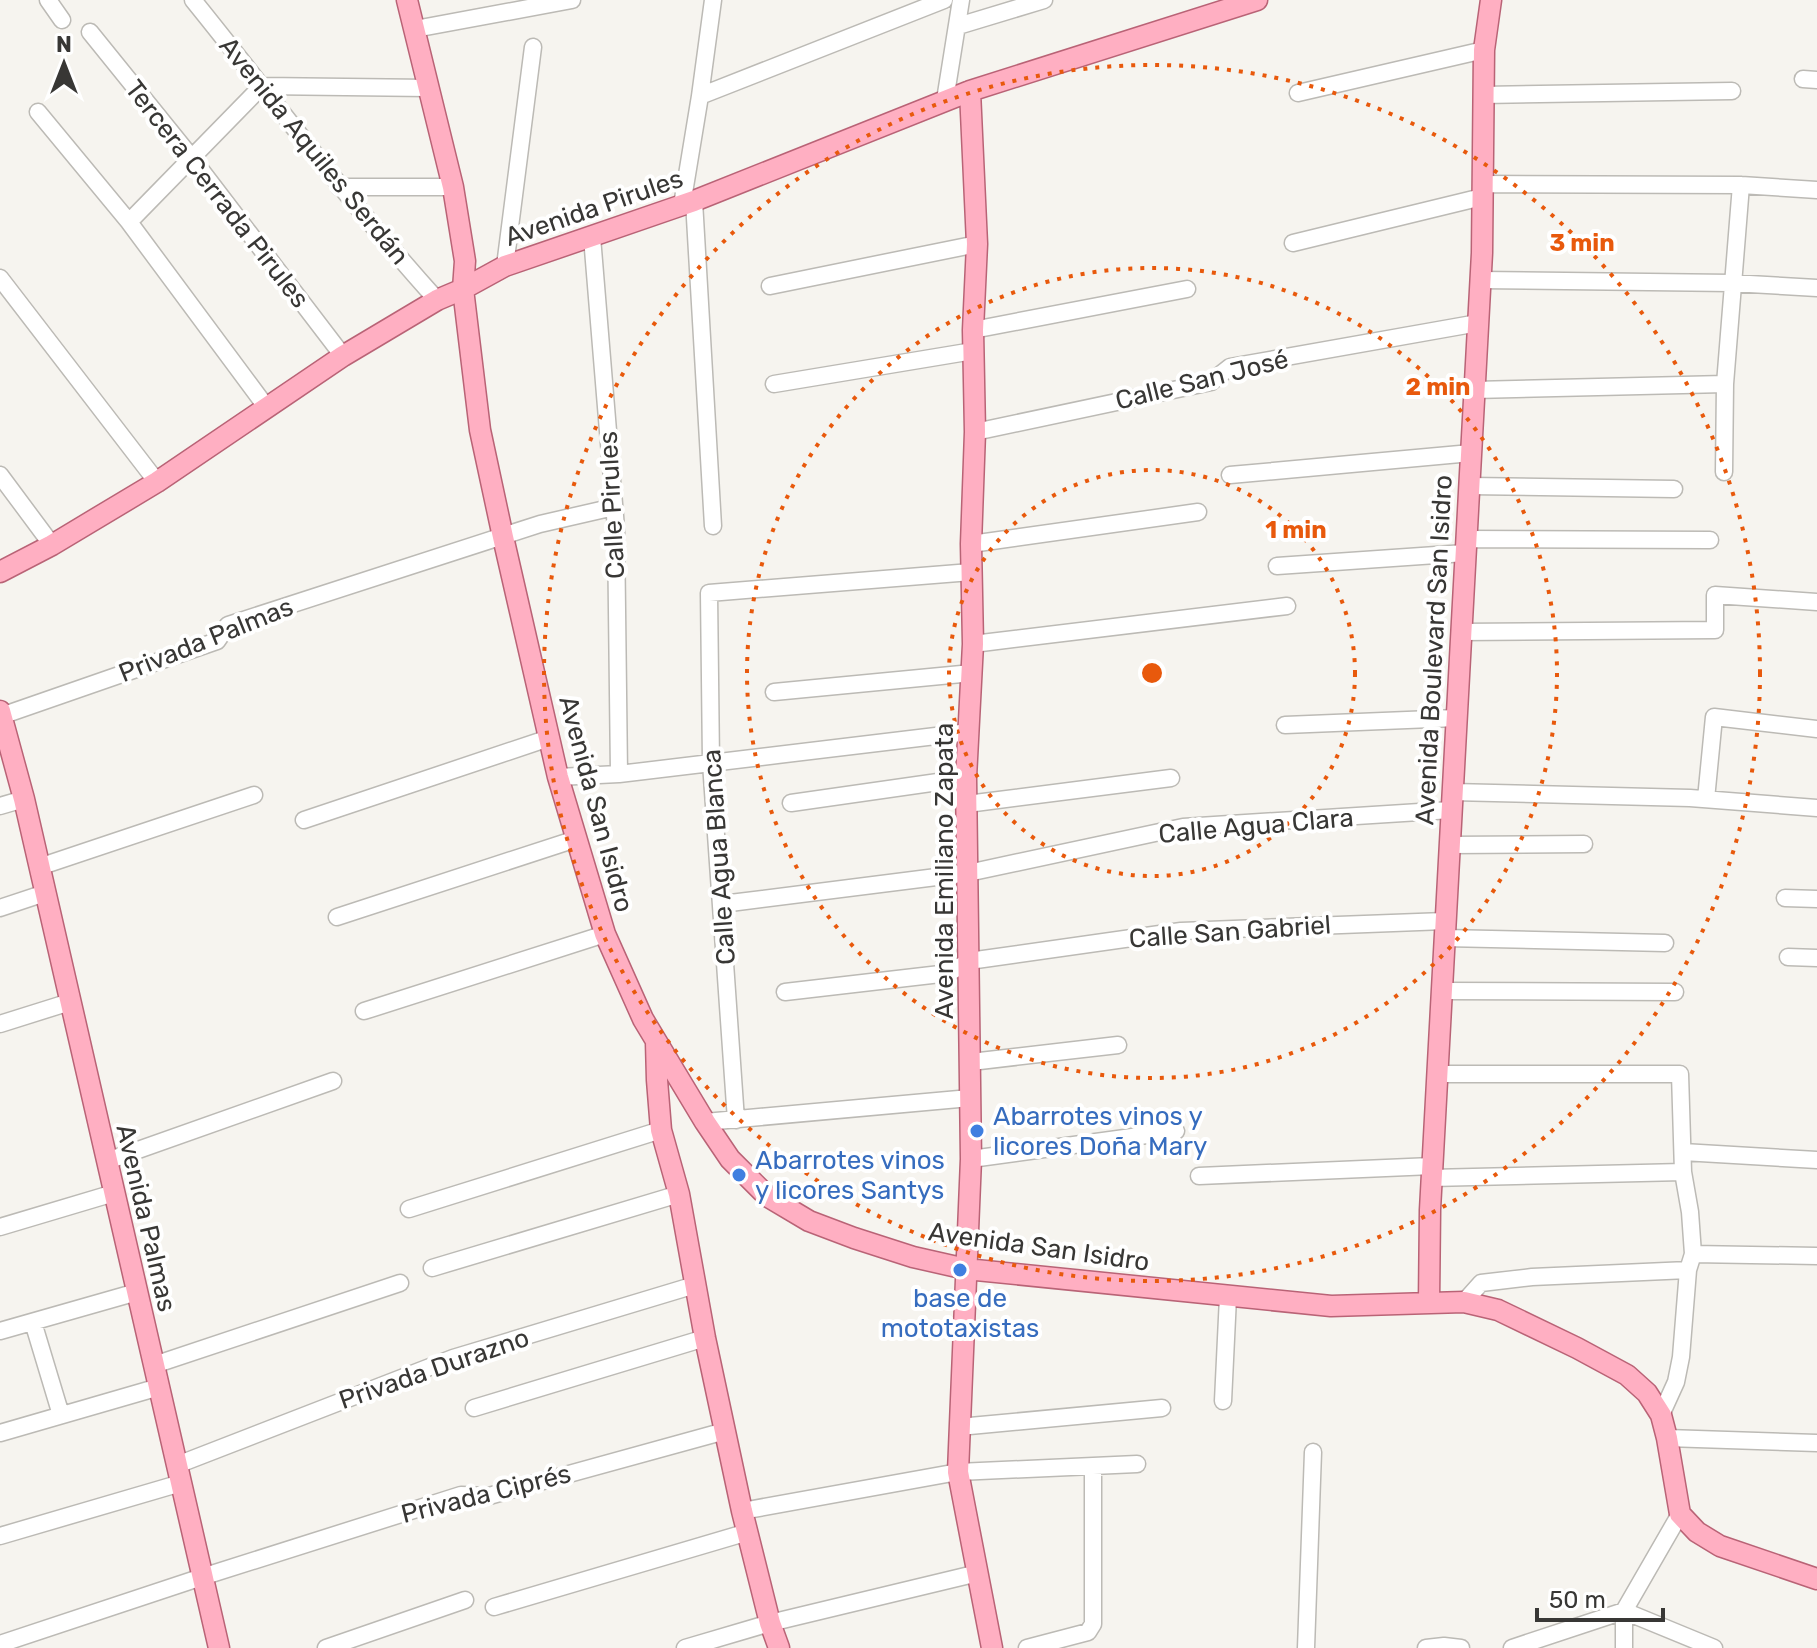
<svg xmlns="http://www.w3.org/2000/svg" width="1817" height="1648" font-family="Rubik,sans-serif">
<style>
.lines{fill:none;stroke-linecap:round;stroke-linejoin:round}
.minor-casing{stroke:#bcbab5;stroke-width:19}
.major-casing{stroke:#b96376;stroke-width:23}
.minor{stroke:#fff;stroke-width:16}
.major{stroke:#ffafc2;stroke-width:20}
.ring{fill:none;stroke:#e8590c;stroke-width:4;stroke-dasharray:4 8}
.shop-dot{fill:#3f7fe0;stroke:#fff;stroke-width:3}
.labels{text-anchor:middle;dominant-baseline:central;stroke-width:8;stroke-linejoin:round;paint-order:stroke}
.street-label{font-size:26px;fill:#383735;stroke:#fff}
.shop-label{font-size:26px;fill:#366cbe;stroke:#fff;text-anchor:start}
.centre{fill:#e8590c;stroke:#fff;stroke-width:4}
.ring-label{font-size:24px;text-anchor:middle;font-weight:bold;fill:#e8590c;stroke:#fff;stroke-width:8;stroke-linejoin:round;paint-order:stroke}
</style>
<rect width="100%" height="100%" fill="#f6f4ef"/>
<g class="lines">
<defs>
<path id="minor" d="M48 0 62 20
M193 0C274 100 350 204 437 300
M958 26 1044 0
M415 29 572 0
M90 32 191 157 343 356
M1803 79 1817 80
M262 86 429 88
M1298 93 1484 50
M1483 95 1732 91
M700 96 944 0
M945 100 961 0
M38 112 129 222 267 408
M1482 184 1741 185 1817 190
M339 187H453
M694 201 713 526
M682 205 700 96 713 0
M129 222 262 86
M592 237 616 528 619 774
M1293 243 1482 197
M505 266 533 47
M0 278 157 482
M1480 280 1732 283 1817 288
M770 286 977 244
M973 330 1187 289
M774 384 973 351
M1474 390 1725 384
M975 432 1211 382 1230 367 1478 323
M1724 472 1725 384 1741 185
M0 475 52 545
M1230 475 1471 453
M1469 486 1674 489
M1466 539 1710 540
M971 544 1198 512
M1277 566 1465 553
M1460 632 1715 630V595L1817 602
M973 644 1287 606
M774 692 972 673
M1 716 217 641 228 625 540 524 614 507
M1285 725 1456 718
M558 777 619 774 969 732
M1452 792 1690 798 1817 808
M1706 799 1714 717 1817 729
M791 803 966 778
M967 804 1171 778
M0 806 24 799
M304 820 549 738
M1449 845 1584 844
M39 867 254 795
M1785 898 1817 899
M722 904 968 873 1183 827 1451 810
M0 908 45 893
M337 917 576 839
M1444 938 1665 943
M1788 957 1817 958
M1441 991 1675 992
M785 992 949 973 969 961 1181 931 1445 921
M364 1011 605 934
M0 1024 70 1002
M971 1062 1118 1045
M1437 1074H1680L1683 1172 1690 1212 1693 1254 1688 1270 1681 1357 1676 1382 1661 1415
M736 1120 711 763 709 593 971 572
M705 1122 970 1098
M1683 1152 1817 1160
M971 1159 1176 1131
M107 1161 333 1081
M1199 1176 1432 1166
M1431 1178 1683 1172
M409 1209 661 1130
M0 1227 114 1193
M1693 1254 1817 1256
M432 1268 679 1194
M1464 1302 1481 1283 1532 1277 1688 1270
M33 1322 61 1415
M0 1331 137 1292
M154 1365 400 1283
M1223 1401 1228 1297
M474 1408 705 1338
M959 1427 1162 1408
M0 1433 159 1387
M1667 1438 1817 1443
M177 1465 453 1358 695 1285
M742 1511 958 1472 1137 1464
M0 1536 181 1483
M494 1607 748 1532
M1624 1611 1714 1648
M0 1644 202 1577 461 1495 489 1496 725 1431
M326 1648 465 1600
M685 1648 770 1623 978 1573
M1027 1648 1088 1632 1093 1624V1466
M1306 1648 1313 1452
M1426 1648 1444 1646 1461 1648
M1512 1648 1624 1611 1680 1514
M1624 1648V1611"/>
<path id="major" d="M407 0 453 187 465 261 463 289 480 430 503 537 558 777 605 934 643 1019 705 1122 730 1159 767 1196 809 1221 854 1238 913 1257 966 1269 1331 1306 1464 1302 1498 1310 1577 1348 1627 1375 1647 1393 1661 1415 1667 1438 1680 1514 1697 1532 1720 1546 1817 1579
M970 91 977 244 973 330 975 432 971 544 973 644 966 778 971 1159 958 1472 992 1648
M0 572 52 545 157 482 343 356 437 300 463 289 505 266 694 201 970 91 1257 0
M0 711 24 799 219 1648
M656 1042 657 1080 661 1130 679 1194 705 1338 742 1511 770 1623 779 1648
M1429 1302 1430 1210 1482 253 1484 50 1491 0"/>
</defs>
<use href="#minor" class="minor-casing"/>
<use href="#major" class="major-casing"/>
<use href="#minor" class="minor"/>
<use href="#major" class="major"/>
</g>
<g class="ring">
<circle cx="1152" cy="673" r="203"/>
<circle cx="1152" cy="673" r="405"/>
<circle cx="1152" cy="673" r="608"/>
</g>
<g class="shop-dot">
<circle cx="977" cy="1131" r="8"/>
<circle cx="739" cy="1175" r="8"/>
<circle cx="960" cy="1270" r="8"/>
</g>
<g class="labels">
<g class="street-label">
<text transform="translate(314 151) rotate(51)">Avenida Aquiles Serdán</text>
<text transform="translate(217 194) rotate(52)">Tercera Cerrada Pirules</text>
<text transform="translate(594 208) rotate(-19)">Avenida Pirules</text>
<text transform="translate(1202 380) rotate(-14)">Calle San José</text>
<text transform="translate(612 505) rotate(-93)">Calle Pirules</text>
<text transform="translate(206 640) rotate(-22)">Privada Palmas</text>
<text transform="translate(1434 650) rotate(-87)">Avenida Boulevard San Isidro</text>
<text transform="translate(596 804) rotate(75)">Avenida San Isidro</text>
<text transform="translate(1256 826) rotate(-5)">Calle Agua Clara</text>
<text transform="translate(719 857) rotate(-94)">Calle Agua Blanca</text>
<text transform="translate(944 871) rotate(-90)">Avenida Emiliano Zapata</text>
<text transform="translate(1230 932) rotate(-4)">Calle San Gabriel</text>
<text transform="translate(146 1218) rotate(77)">Avenida Palmas</text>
<text transform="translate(1039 1247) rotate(8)">Avenida San Isidro</text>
<text transform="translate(434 1369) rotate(-19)">Privada Durazno</text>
<text transform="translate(486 1494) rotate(-14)">Privada Ciprés</text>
</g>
<g class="shop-label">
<text x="993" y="1116">Abarrotes vinos y<tspan x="993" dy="30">licores Doña Mary</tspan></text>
<text x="755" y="1160">Abarrotes vinos<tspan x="755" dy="30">y licores Santys</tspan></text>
<text x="960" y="1298" text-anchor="middle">base de<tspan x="960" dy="30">mototaxistas</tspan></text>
</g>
</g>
<circle cx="1152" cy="673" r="12" class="centre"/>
<g class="ring-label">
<text x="1582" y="251">3 min</text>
<text x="1438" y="395">2 min</text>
<text x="1296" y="538">1 min</text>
</g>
<g transform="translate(64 64)" stroke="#ffffff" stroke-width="6" paint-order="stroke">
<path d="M0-6L14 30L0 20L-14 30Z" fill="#383735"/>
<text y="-12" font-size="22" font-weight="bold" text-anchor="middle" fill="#383735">N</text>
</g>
<path d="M1537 1608v12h126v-12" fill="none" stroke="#383735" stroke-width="4"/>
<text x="1549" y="1608" font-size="24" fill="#383735" stroke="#ffffff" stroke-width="6" paint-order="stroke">50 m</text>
</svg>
